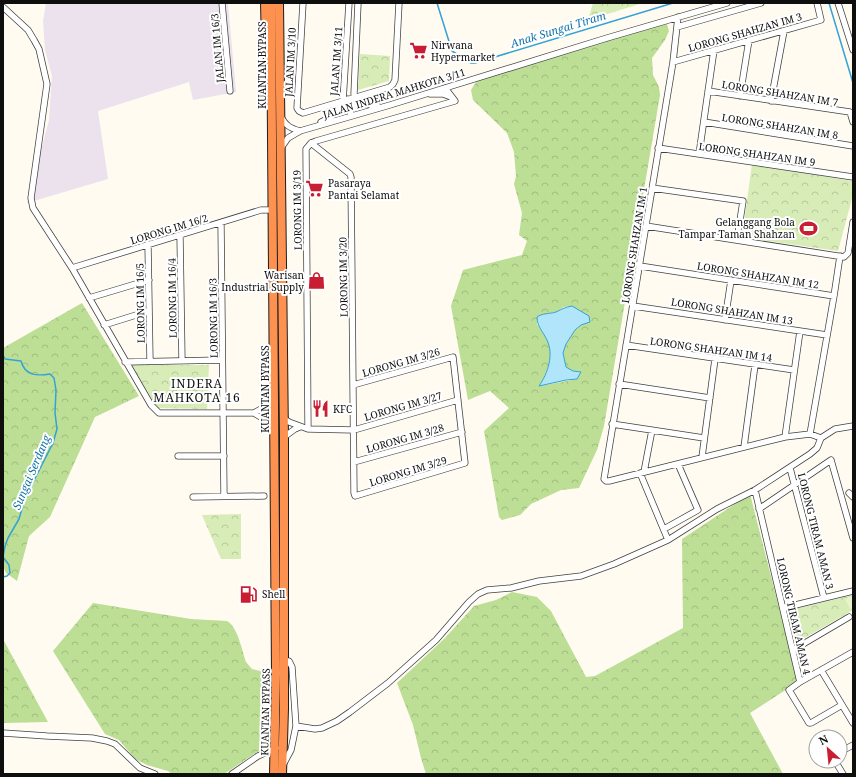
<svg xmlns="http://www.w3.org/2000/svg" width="856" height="777" font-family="'Noto Serif',serif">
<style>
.industrial{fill:#ebe2ee}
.forest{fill:url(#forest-crowns);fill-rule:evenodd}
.park{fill:url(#park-crowns)}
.pitch{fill:#e8f3c9}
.water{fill:#b1e5fa;stroke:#33a2d6}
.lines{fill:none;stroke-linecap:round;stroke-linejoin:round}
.stream{stroke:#33a2d6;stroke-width:1.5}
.minor-casing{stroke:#414141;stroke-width:7}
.highway-casing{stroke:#1f1f1f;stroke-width:10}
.minor{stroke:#fff;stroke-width:5.5}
.highway{stroke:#fd9150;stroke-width:8}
.labels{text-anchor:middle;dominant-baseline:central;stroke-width:4;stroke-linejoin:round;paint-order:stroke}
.street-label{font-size:10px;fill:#0e0e0e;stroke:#fff}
.poi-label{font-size:10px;fill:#0e0e0e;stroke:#fff;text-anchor:start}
.water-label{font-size:11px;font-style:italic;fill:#0f72a9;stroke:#fff}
.quarter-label{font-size:12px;letter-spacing:1px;fill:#0e0e0e;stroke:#fff}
</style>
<defs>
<pattern id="forest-crowns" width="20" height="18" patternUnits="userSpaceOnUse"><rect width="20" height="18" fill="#bcde95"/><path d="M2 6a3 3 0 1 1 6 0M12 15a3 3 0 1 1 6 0" fill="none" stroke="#a0bd7f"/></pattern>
<pattern id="park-crowns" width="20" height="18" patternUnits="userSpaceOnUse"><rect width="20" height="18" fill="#d7ecb6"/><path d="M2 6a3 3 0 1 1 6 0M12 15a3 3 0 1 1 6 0" fill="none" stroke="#b7c99b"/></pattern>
</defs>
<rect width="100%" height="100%" fill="#fffbf0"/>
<path class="industrial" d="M46 3H228L236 92 193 100 189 82 98 111 108 179 27 203 49 120 52 76 45 50 43 21Z"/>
<path class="forest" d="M667 24 669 31 665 40 652 58 653 75 659 87 660 95 604 426 597 450 579 488 561 490 531 504 520 515 502 520 499 517 484 431 509 408 490 391 468 400 451 306 463 270 522 255 527 241 519 235 522 213 514 184 516 176 514 152 507 133 473 100 471 90 479 77 640 29ZM572 306 590 321 581 325 575 330 566 344 563 353 566 367 573 371 581 372 577 379 540 386C545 375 552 362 550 349 549 341 542 331 537 324L540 315 556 312 564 307Z
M82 303 139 396 95 417 50 517 29 536 17 581 6 573 3 566V348Z
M750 494 798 682 750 713 783 774H426L421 758 413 725 397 683 445 638 474 606 496 600 512 592 537 597 551 611 586 677 595 676 683 628 682 539Z
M93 603 191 619 227 621C238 627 242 651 246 662L252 669 265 672 263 748 224 774H172L168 771 147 765 135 759 119 740 105 734 53 651Z
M3 639 48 722 3 723Z"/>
<path class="park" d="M593 3H643L588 20Z
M360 54 390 56 389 81 358 90Z
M752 164 853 181V195L838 251 742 237Z
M132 365H209L207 409 157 408Z
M241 514V559H221L202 515Z
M853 595V610L796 643 792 641 786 611Z"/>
<path class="pitch" d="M805 222H812L811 234 804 233Z
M851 596 853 600V608L850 609 845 599Z"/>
<path class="water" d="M572 306 589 316 590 322 581 325 575 330 566 344 563 353 566 367 573 371 581 372 577 379 566 380 539 386C548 373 554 355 547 340 543 332 537 326 537 317 542 313 550 314 556 312 562 309 566 307 572 306Z"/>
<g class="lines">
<path class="stream" d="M437 3 452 51 471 63H475L673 3
M829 3 853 83
M3 355 5 359 21 361C25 376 37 376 50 374L54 378 56 390 55 413 57 429 53 443 25 498 19 519 8 538 5 546 3 557 9 565 10 573 7 576 3 577"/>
<defs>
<path id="minor" d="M222 3 230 91
M303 3 297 108 299 111 303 113 390 87 393 84 395 80 399 3
M358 3 354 94 359 102 379 107
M838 3 853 50
M3 7 28 30 34 40 39 49 47 84 31 198 33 208 72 268 151 405 159 413H254L275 401
M678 17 673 62 604 479 606 481H609L785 437 810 434 821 438
M677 27 761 3
M673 62 821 20 817 3
M708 91 850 112 853 122
M430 94H443L451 97
M740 96 749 40
M348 99 351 116
M771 101 784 31
M281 117C286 126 290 128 300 131
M321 122C331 118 339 112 343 101L349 3
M704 122 853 146
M311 143 350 174 351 177 354 493 355 496 465 463 453 357 353 385
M281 148 288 138 300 131 390 105 607 38 727 3
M658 148 853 177
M699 154 714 50
M652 188 743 201 737 240
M221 223 224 496
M646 226 844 257 848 253 853 222
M180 235 182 361
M148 244 150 361
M640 266 834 296 840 256
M72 268 261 210H273
M89 298 149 280
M633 306 827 335
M725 320 731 280
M104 325 149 311
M626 345 794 370
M125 362 222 360
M619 384 710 398
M254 413 275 426
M283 418 289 422 308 429 354 430 458 400
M612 424 704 438
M308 429 306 149 311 143 316 141 455 101 445 88
M810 434 834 296
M284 437 295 429 300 427
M785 437 800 331
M821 438 835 429 853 426
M744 447 755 365
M178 456H224
M702 457 715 359
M354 462 462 432
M790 468 824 598
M644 472 652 430
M640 473 668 540
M755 490 800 682
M849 493 853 497
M193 497 264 496
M759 509 831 460 853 538
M664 529 698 510 678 464
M783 608 853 591
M793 650 849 617
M284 661H289L292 667 296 726 315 729 322 728 337 721 350 712 388 683 436 640 469 602 478 594 487 590 511 588 539 581 581 576 614 564 668 540 717 509 755 490 810 454 817 448 821 438
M821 670 853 723
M842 705 811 723H809L789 690 800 682 853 652
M3 733 47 736 92 738 107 741 115 744 140 768 155 774
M840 752 853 745
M835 761 843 774
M283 765 291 750 296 726
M232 774 258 756 276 748"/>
<path id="highway" d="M265 3 266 48 268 59
M271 3 276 674 274 774
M279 3 284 437V709L282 774"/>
</defs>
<use href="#minor" class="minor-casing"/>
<use href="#highway" class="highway-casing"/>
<use href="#minor" class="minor"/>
<use href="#highway" class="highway"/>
</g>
<defs>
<symbol id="supermarket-bare" viewBox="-9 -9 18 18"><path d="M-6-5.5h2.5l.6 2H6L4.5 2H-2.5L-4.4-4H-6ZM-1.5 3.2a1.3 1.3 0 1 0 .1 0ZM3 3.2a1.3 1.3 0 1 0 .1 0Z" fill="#c81d33" stroke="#fff" stroke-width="2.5" paint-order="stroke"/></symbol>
<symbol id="stadium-bare" viewBox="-9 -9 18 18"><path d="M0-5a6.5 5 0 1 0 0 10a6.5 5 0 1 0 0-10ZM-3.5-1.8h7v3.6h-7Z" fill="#c81d33" stroke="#fff" stroke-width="2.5" paint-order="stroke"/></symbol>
<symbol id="shop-bare" viewBox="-9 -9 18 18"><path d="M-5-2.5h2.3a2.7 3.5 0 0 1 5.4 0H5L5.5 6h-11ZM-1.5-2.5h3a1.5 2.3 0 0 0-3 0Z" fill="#c81d33" stroke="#fff" stroke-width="2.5" paint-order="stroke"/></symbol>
<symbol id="restaurant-bare" viewBox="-9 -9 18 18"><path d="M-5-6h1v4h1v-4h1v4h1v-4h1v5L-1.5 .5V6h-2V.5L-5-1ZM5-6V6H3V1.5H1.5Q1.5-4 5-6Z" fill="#c81d33" stroke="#fff" stroke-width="2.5" paint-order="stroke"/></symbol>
<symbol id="fuel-bare" viewBox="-9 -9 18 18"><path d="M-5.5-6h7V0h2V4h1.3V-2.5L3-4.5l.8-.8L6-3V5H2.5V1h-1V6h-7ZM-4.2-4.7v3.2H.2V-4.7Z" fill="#c81d33" stroke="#fff" stroke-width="2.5" paint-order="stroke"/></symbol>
</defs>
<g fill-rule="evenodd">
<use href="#supermarket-bare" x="406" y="38" width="25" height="25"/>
<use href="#supermarket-bare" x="302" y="176" width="25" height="25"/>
<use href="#stadium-bare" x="796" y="216" width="25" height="25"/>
<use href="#shop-bare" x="304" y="268" width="25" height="25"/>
<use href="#restaurant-bare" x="308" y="396" width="25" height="25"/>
<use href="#fuel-bare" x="236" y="582" width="25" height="25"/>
</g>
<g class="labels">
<g class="street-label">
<text transform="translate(745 32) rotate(-16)">LORONG SHAHZAN IM 3</text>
<text transform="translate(217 48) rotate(-95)">JALAN IM 16/3</text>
<text transform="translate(336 61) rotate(-86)">JALAN IM 3/11</text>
<text transform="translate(290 62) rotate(-87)">JALAN IM 3/10</text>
<text transform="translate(262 65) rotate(-90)">KUANTAN BYPASS</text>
<text transform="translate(394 93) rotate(-17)">JALAN INDERA MAHKOTA 3/11</text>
<text transform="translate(780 93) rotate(9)">LORONG SHAHZAN IM 7</text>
<text transform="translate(780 126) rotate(9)">LORONG SHAHZAN IM 8</text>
<text transform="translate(757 154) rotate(8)">LORONG SHAHZAN IM 9</text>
<text transform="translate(297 210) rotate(-91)">LORONG IM 3/19</text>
<text transform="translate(169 229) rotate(-17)">LORONG IM 16/2</text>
<text transform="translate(634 245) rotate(-81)">LORONG SHAHZAN IM 1</text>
<text transform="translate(758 275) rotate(9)">LORONG SHAHZAN IM 12</text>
<text transform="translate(343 277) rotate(-91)">LORONG IM 3/20</text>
<text transform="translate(172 298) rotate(-91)">LORONG IM 16/4</text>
<text transform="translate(140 303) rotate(-91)">LORONG IM 16/5</text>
<text transform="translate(732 311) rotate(9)">LORONG SHAHZAN IM 13</text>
<text transform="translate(213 318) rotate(-91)">LORONG IM 16/3</text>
<text transform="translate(711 349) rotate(8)">LORONG SHAHZAN IM 14</text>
<text transform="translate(401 362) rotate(-16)">LORONG IM 3/26</text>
<text transform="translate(265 389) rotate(-90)">KUANTAN BYPASS</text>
<text transform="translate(403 406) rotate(-16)">LORONG IM 3/27</text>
<text transform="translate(405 438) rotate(-16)">LORONG IM 3/28</text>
<text transform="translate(408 471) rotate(-17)">LORONG IM 3/29</text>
<text transform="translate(816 531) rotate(76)">LORONG TIRAM AMAN 3</text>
<text transform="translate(794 616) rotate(77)">LORONG TIRAM AMAN 4</text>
<text transform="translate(265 712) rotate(-89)">KUANTAN BYPASS</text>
</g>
<g class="poi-label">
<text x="431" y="45">Nirwana<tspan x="431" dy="12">Hypermarket</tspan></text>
<text x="328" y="183">Pasaraya<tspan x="328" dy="12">Pantai Selamat</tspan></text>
<text x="795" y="222" text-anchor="end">Gelanggang Bola<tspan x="795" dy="12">Tampar Taman Shahzan</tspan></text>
<text x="304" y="275" text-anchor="end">Warisan<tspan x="304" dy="12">Industrial Supply</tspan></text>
<text x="333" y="409">KFC</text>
<text x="262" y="594">Shell</text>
</g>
<g class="water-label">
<text transform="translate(558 29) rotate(-17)">Anak Sungai Tiram</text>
<text transform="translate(31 472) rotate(-67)">Sungai Serdang</text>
</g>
<g class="quarter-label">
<text x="197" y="383">INDERA<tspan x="197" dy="14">MAHKOTA 16</tspan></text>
</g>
</g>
<rect width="856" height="777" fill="none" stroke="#0e0e0e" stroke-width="8"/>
<g transform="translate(828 749) rotate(333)"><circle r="19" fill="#ffffff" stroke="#9f9f9f"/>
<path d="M0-3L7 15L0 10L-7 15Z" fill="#c81d33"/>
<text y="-6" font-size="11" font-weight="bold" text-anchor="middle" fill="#0e0e0e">N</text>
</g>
</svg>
